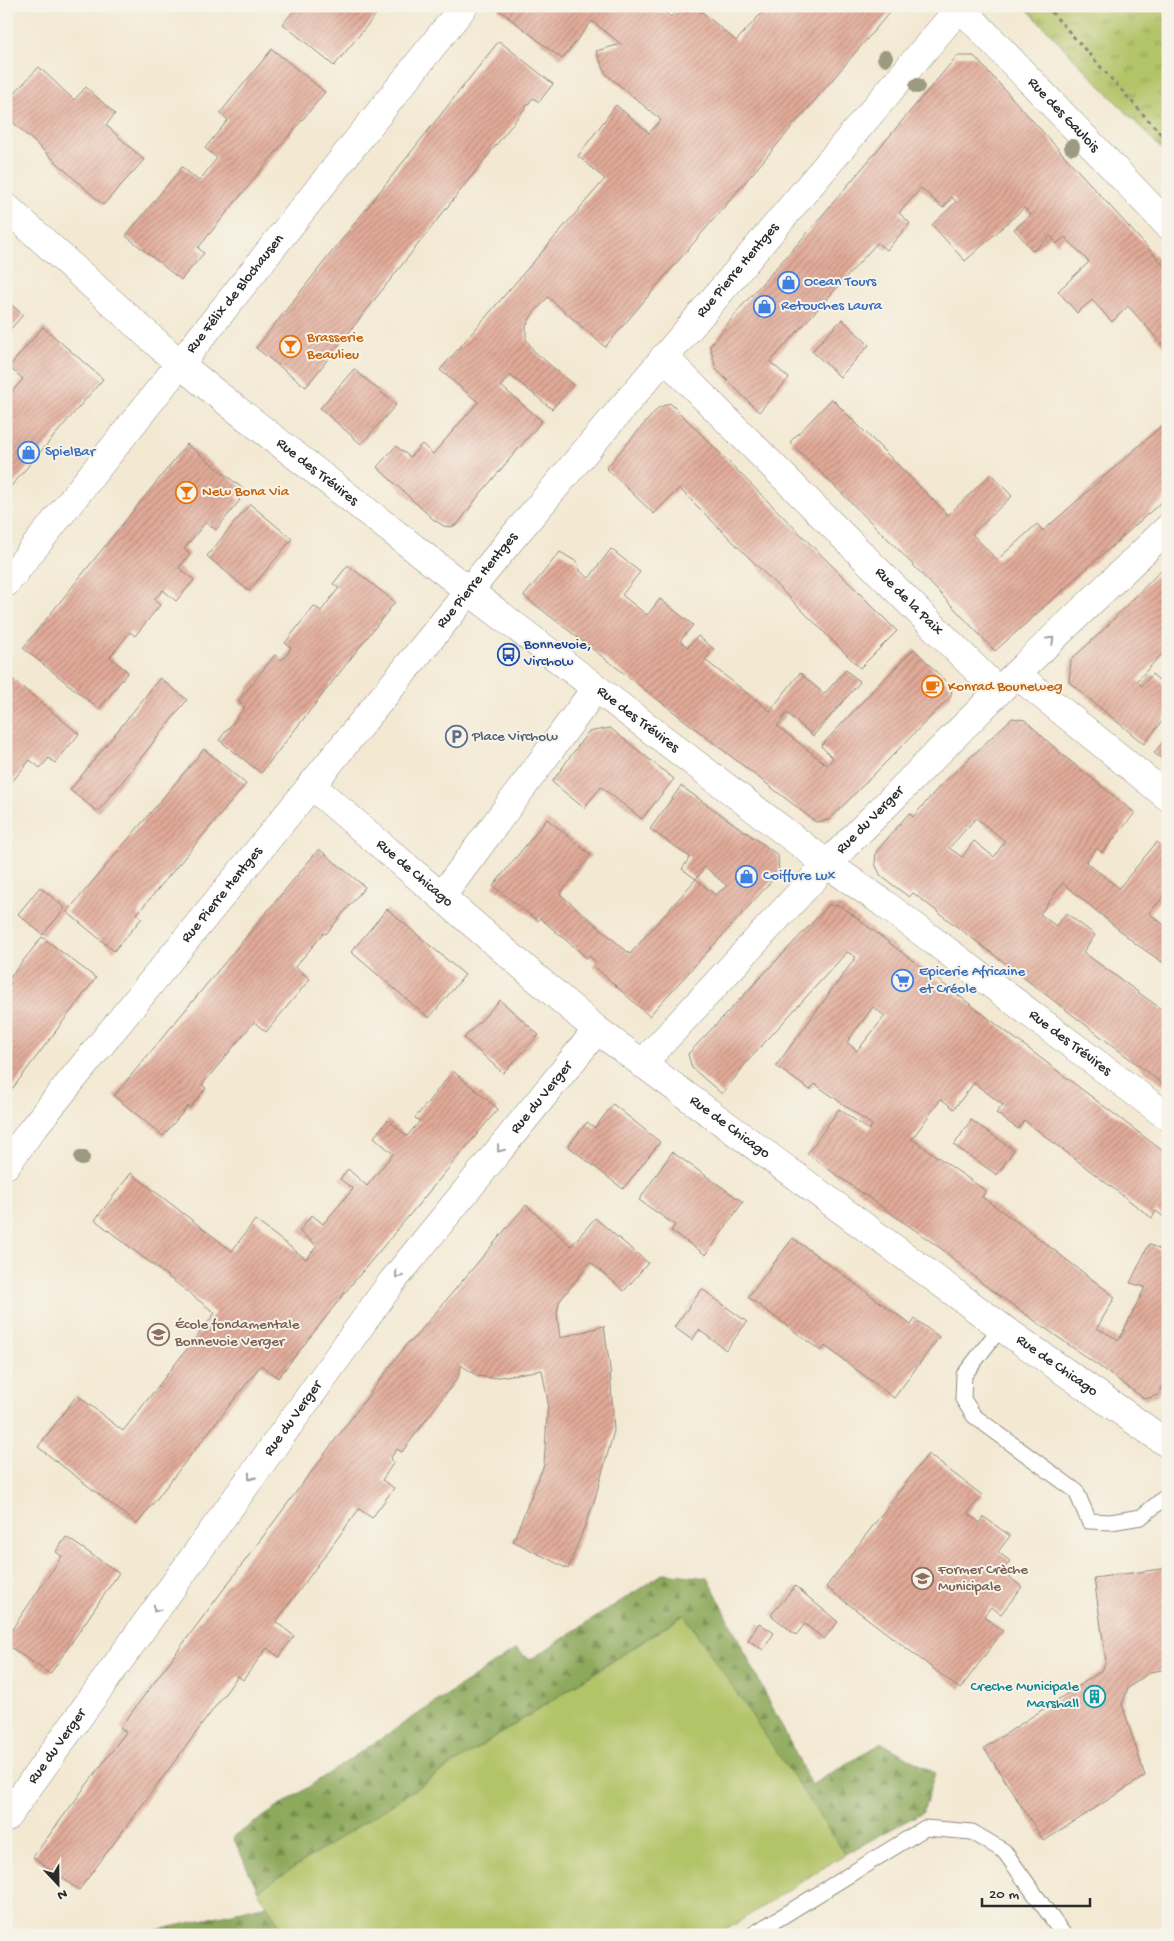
<svg xmlns="http://www.w3.org/2000/svg" width="1174" height="1941" font-family="'Gochi Hand',sans-serif">
<style>
.grass{fill:url(#grass-tufts);stroke:#6e7749}
.forest{fill:url(#forest-firs);stroke:#5c6a44}
.garden{fill:#b2c367;stroke:#6e7749}
.building{fill:url(#building-hatch);fill-rule:evenodd}
.lines{fill:none;stroke-linecap:round;stroke-linejoin:round}
.lane-casing{stroke:#8f8a7f;stroke-width:17}
.street-casing{stroke:#8f8a7f;stroke-width:29}
.path{stroke:#8f8a7f;stroke-width:3;stroke-dasharray:4 4;stroke-linecap:butt}
.lane{stroke:#fff;stroke-width:15}
.street{stroke:#fff;stroke-width:28}
.tree{fill:#9c9a80}
.oneway{stroke:#a0a0a0}
.labels{text-anchor:middle;dominant-baseline:central;stroke-width:4;stroke-linejoin:round;paint-order:stroke}
.street-label{font-size:15px;fill:#2b2b2b;stroke:#f7f3e8}
.shop-label{font-size:15px;fill:#366cbe;stroke:#f7f3e8;text-anchor:start}
.food-label{font-size:15px;fill:#c56008;stroke:#f7f3e8;text-anchor:start}
.transit-label{font-size:15px;fill:#164399;stroke:#f7f3e8;text-anchor:start}
.service-label{font-size:15px;fill:#4e5e75;stroke:#f7f3e8;text-anchor:start}
.education-label{font-size:15px;fill:#785e54;stroke:#f7f3e8;text-anchor:start}
.culture-label{font-size:15px;fill:#0d838f;stroke:#f7f3e8;text-anchor:end}
</style>
<defs>
<pattern id="grass-tufts" width="24" height="20" patternUnits="userSpaceOnUse" patternTransform="scale(1.25)"><rect width="24" height="20" fill="#b2c367"/><path d="M3 7l-1-3M5 7V3M7 7l1-3M15 17l-1-3M17 17v-4M19 17l1-3" fill="none" stroke="#919f55"/></pattern>
<pattern id="forest-firs" width="22" height="20" patternUnits="userSpaceOnUse" patternTransform="scale(1.25)"><rect width="22" height="20" fill="#8da95c"/><path d="M5 1l3.5 6h-7zM16 11l3.5 6h-7z" fill="#738a4c"/></pattern>
<pattern id="building-hatch" width="6" height="6" patternUnits="userSpaceOnUse" patternTransform="scale(1.25)"><rect width="6" height="6" fill="#e2aa99"/><path d="M-1 1l2-2M0 6l6-6M5 7l2-2" fill="none" stroke="#b78b7d"/></pattern>
</defs>
<rect width="100%" height="100%" fill="#f7f3e8"/>
<filter id="ink" filterUnits="userSpaceOnUse"><feTurbulence type="fractalNoise" baseFrequency=".02" numOctaves="2"/><feDisplacementMap in="SourceGraphic" scale="10" xChannelSelector="R" yChannelSelector="G"/><feConvolveMatrix kernelMatrix="1 2 1 2 8 2 1 2 1" color-interpolation-filters="sRGB"/></filter>
<filter id="wash" filterUnits="userSpaceOnUse"><feTurbulence type="fractalNoise" baseFrequency=".0096" numOctaves="4" result="noise"/><feDisplacementMap in="SourceGraphic" scale="20" xChannelSelector="R" yChannelSelector="G"/><feGaussianBlur stdDeviation="1.12" result="paint"/><feColorMatrix in="noise" values="0 0 0 0 0 0 0 0 0 0 0 0 0 0 0 0 0 1.4 0 .05"/><feComposite in="paint" operator="in"/></filter>
<g filter="url(#wash)">
<rect width="100%" height="100%" fill="#f3e9d3"/>
<path class="grass" d="M1025 6H1168V156L1027 9Z"/>
<path class="forest" d="M664 1573 708 1578 811 1785 882 1743 935 1773 923 1812 845 1854 683 1615 258 1891 233 1837 516 1649 530 1660Z
M267 1905 286 1935H136Z"/>
<path class="garden" d="M684 1615 845 1854 718 1935H286L258 1891Z"/>
<g id="blocks">
<path class="building" d="M297 6H383L334 66 283 24Z
M501 6H656L671 17 680 6H695L736 41 768 6H895L605 347 548 297 532 315 526 326V339L533 350 573 385 552 409 510 375 501 386 542 421 480 494 458 524 451 527 444 526 434 520 377 467 396 446 410 457 422 444 433 454 478 402 440 370 605 179 578 156 616 105 649 133 661 120 606 74 596 51 621 44 592 21 562 59 498 9Z
M499 41 553 84 539 102 533 98 306 387 256 348Z
M272 49 325 92 198 248 204 253 181 280 126 236 182 167 199 181 217 158 205 148 228 120 220 113Z
M957 56H974L1168 270V351L1128 306 1112 322 1092 300 1077 313 1058 291 1089 262 1065 237 1057 244 1051 236 1033 251 1014 229 1031 215 1024 208 965 261 932 225 956 202 952 197 943 208 921 188 899 213 910 223 887 250 877 243 770 362 789 378 759 412 716 369 710 346 741 307 810 230Z
M39 67 74 100 86 87 115 114 106 125 144 160 103 205 6 116V102Z
M6 300 23 315 6 334Z
M842 319 869 345 840 377 812 351Z
M43 327 103 379 6 492V399L23 379 9 367Z
M354 369 396 405 361 444 320 408Z
M832 399 948 515 991 474 1012 496 972 534 997 560 1037 524 1043 531 1168 420V496L995 651 895 546 790 442Z
M670 403 897 631 860 668 679 488 654 514 606 468 658 408Z
M187 444 242 488 236 497 240 500 216 530 206 522 184 549 190 554 179 568 194 580 176 601 163 590 154 600 160 605 135 636 130 632 110 657 128 672 99 709 23 648Z
M250 504 292 539 249 591 207 556Z
M611 549 640 572 622 595 647 615 660 599 693 625 680 641 688 647 698 636 714 649 705 660 770 711 800 673 824 694 846 670 860 682 813 736 787 713 777 726 827 765 833 758 821 746 875 688 914 649 952 688 951 696 829 820 816 822 524 596 560 552 577 562 580 571 589 578Z
M1168 563V647L1137 681 1142 686 1152 674 1168 688V714L1144 744 1069 682 1071 660 1100 633Z
M348 565 395 602 261 773 219 740 245 707 238 701 275 655 282 660 286 656 291 648 285 643 314 606 321 611 331 598 339 588 333 584Z
M10 677 79 734 55 763 49 758 40 768 30 760 6 789V682Z
M160 678 187 700 98 812 70 790Z
M1012 718 1025 720 1059 752 1135 813 1102 853 1097 848 1086 862 1119 888 1157 842 1168 851V891L1149 913 1168 928V966L1136 944 1063 883 1040 914 1056 926 1066 913 1095 935 1083 952 1168 1014V1088L913 893 909 897 881 876 875 864 876 852 909 813 913 817 939 787ZM976 818 1005 841 994 857 974 841 962 857 949 848Z
M610 728 674 779 642 819 601 787 584 808 552 782 588 732Z
M1168 735V763L1154 753Z
M204 749 246 784 137 914 142 918 114 951 67 912Z
M681 786 778 855 779 873 649 1016 593 965 596 962 589 956 587 958 540 918 538 921 493 886 547 819 591 855 560 894 630 954 696 879 715 895 727 886 705 867 696 879 682 869 690 857 650 829Z
M319 849 365 887 326 934 324 933 295 967 310 979 266 1032 254 1022 202 1085 206 1088 190 1108 188 1106 163 1136 114 1096Z
M40 887 65 908 43 935 18 914Z
M829 905 841 906 1168 1155V1220L1156 1211 1152 1218 1024 1120 1018 1129 996 1113 1003 1105 974 1083 954 1109 941 1099 912 1139 986 1191 982 1197 1024 1227 1115 1297 1097 1328 1119 1340 1145 1287 1130 1283 1149 1244 1164 1252 1168 1246V1373L1158 1395 1145 1399 983 1284 943 1250 807 1154 839 1109 869 1130 872 1125 815 1084 810 1090 776 1066 856 957 847 952 747 1062 722 1094 692 1068 688 1054ZM873 1007 885 1016 857 1051 847 1042Z
M387 909 465 975 429 1018 351 952Z
M42 937 96 978 6 1097V989L11 983 8 980Z
M500 1000 539 1035 503 1073 464 1038Z
M453 1071 498 1109 347 1290 278 1378 261 1365 137 1524 38 1447 77 1395 123 1431 215 1313 95 1220 131 1173 232 1251 255 1220 306 1259 317 1246 299 1231 312 1215 323 1224 353 1189 340 1179 348 1169 367 1186 393 1154 374 1137 388 1120 407 1136 420 1121 415 1118Z
M613 1104 660 1142 623 1189 568 1146 587 1122 595 1128Z
M971 1120 1014 1150 997 1175 954 1145Z
M672 1152 743 1202 706 1255 671 1231 675 1225 639 1200Z
M526 1205 571 1246 595 1218 648 1263 624 1291 590 1262 559 1302 557 1313 560 1338 604 1326 610 1369 614 1431 594 1502 568 1569 513 1541 544 1465 548 1402 542 1370 493 1378 477 1376 461 1365 458 1377 402 1452 397 1449 390 1459 394 1462 382 1480 394 1488 372 1518 359 1509 276 1622 294 1636 279 1657 267 1648 243 1680 238 1676 79 1890 33 1857 126 1732 120 1728 409 1341 411 1342Z
M793 1238 911 1325 915 1319 939 1337 894 1398 825 1346 821 1351 748 1297Z
M702 1289 747 1322 726 1350 699 1330 692 1340 674 1327Z
M928 1454 982 1495 968 1513 980 1523 984 1517 1010 1536 998 1552 1010 1561 1002 1571 1022 1587 1001 1614 991 1607 984 1616 1003 1631 960 1689 826 1587Z
M66 1537 119 1573 50 1674 6 1644V1638L62 1556 56 1552Z
M1168 1568V1669L1150 1672 1128 1688 1122 1704 1145 1776 1044 1841 984 1748 1100 1672 1106 1661 1094 1578Z
M795 1586 838 1622 824 1639 805 1624 796 1635 771 1615Z
M759 1623 774 1633 763 1650 748 1640Z"/>
</g>
</g>
<g filter="url(#ink)">
<use href="#blocks" fill-opacity="0" stroke="#8f8a7f" stroke-width="1"/>
<g class="lines">
<defs>
<path id="lane" d="M1001 1327 964 1375 963 1399 974 1416 1076 1491 1089 1521 1111 1522 1141 1517 1168 1495
M752 1935 925 1828 972 1832 1004 1851 1064 1935"/>
<g id="street">
<path id="s1" d="M959 6 1168 225"/>
<path id="s2" d="M6 207 180 364 213 391 469 591 827 864 882 902 1168 1117"/>
<path id="s3" d="M664 357 998 691"/>
<path id="s4" d="M6 583 464 6"/>
<path d="M1016 674 1168 528"/>
<path id="s5" d="M311 785 597 1030 1001 1327 1168 1444"/>
<path d="M442 896 596 688"/>
<path id="s6" d="M642 1064 827 864 1016 674 1168 797"/>
<path id="s7" d="M6 1165 33 1128 508 543 961 6"/>
<path id="s8" d="M6 1818 391 1283 597 1030"/>
</g>
</defs>
<use href="#lane" class="lane-casing"/>
<use href="#street" class="street-casing"/>
<path class="path" d="M1046 6 1168 142"/>
<use href="#lane" class="lane"/>
<use href="#street" class="street"/>
</g>
<g class="tree">
<circle cx="885" cy="58" r="8"/>
<circle cx="917" cy="86" r="8"/>
<circle cx="1072" cy="147" r="8"/>
<circle cx="82" cy="1158" r="8"/>
</g>
<defs><path id="oneway-chevron" d="M-2-3.5L2.5 0L-2 3.5" fill="none" stroke-width="1.6" stroke-linecap="round" stroke-linejoin="round" transform="scale(1.25)"/></defs>
<g class="oneway">
<use href="#oneway-chevron" transform="translate(1051 640) rotate(-44)"/>
<use href="#oneway-chevron" transform="translate(500 1149) rotate(129)"/>
<use href="#oneway-chevron" transform="translate(398 1275) rotate(129)"/>
<use href="#oneway-chevron" transform="translate(251 1477) rotate(126)"/>
<use href="#oneway-chevron" transform="translate(156 1609) rotate(126)"/>
</g>
</g>
<defs>
<symbol id="shop-ring" viewBox="-11 -11 22 22"><circle r="9.5" fill="#f7f3e8" stroke="#3f7fe0" stroke-width="1.5"/><path d="M-5-2.5h2.3a2.7 3.5 0 0 1 5.4 0H5L5.5 6h-11ZM-1.5-2.5h3a1.5 2.3 0 0 0-3 0Z" fill="#3f7fe0"/></symbol>
<symbol id="bar-ring" viewBox="-11 -11 22 22"><circle r="9.5" fill="#f7f3e8" stroke="#e8710a" stroke-width="1.5"/><path d="M-6-5H6L.8 .8V4.5H3.5V6h-7V4.5H-.8V.8Z" fill="#e8710a"/></symbol>
<symbol id="bus-ring" viewBox="-11 -11 22 22"><circle r="9.5" fill="#f7f3e8" stroke="#1a4fb4" stroke-width="1.5"/><path d="M-5-6H5V4H4V6H2V4H-2V6H-4V4H-5ZM-3.5-4V0h7V-4ZM-3.5 1.2v1.5H-2V1.2ZM2 1.2v1.5H3.5V1.2Z" fill="#1a4fb4"/></symbol>
<symbol id="cafe-ring" viewBox="-11 -11 22 22"><circle r="9.5" fill="#f7f3e8" stroke="#e8710a" stroke-width="1.5"/><path d="M-5.5-4.5H6V0H3Q3 3.5 0 3.5H-2.5Q-5.5 3.5-5.5 0ZM3-3.2v2h1.7v-2ZM-6 4.5H4V6H-6Z" fill="#e8710a"/></symbol>
<symbol id="parking-ring" viewBox="-11 -11 22 22"><circle r="9.5" fill="#f7f3e8" stroke="#5c6f8a" stroke-width="1.5"/><path d="M-3.5-5.5H1a3.5 3.5 0 0 1 0 7H-1V5.5H-3.5ZM-1-3.4V-.6H.8a1.4 1.4 0 0 0 0-2.8Z" fill="#5c6f8a"/></symbol>
<symbol id="supermarket-ring" viewBox="-11 -11 22 22"><circle r="9.5" fill="#f7f3e8" stroke="#3f7fe0" stroke-width="1.5"/><path d="M-6-5.5h2.5l.6 2H6L4.5 2H-2.5L-4.4-4H-6ZM-1.5 3.2a1.3 1.3 0 1 0 .1 0ZM3 3.2a1.3 1.3 0 1 0 .1 0Z" fill="#3f7fe0"/></symbol>
<symbol id="school-ring" viewBox="-11 -11 22 22"><circle r="9.5" fill="#f7f3e8" stroke="#8d6e63" stroke-width="1.5"/><path d="M0-5L7-2L0 1L-7-2ZM-4 1L0 2.5L4 1V4Q0 6-4 4Z" fill="#8d6e63"/></symbol>
<symbol id="building-ring" viewBox="-11 -11 22 22"><circle r="9.5" fill="#f7f3e8" stroke="#0f9aa8" stroke-width="1.5"/><path d="M-4-6H4V6H1V3H-1V6H-4ZM-2.5-4.3h1.7v1.8h-1.7ZM.8-4.3h1.7v1.8H.8ZM-2.5-1h1.7V.8h-1.7ZM.8-1h1.7V.8H.8Z" fill="#0f9aa8"/></symbol>
</defs>
<g fill-rule="evenodd">
<use href="#shop-ring" x="776" y="270" width="25" height="25"/>
<use href="#shop-ring" x="752" y="294" width="25" height="25"/>
<use href="#bar-ring" x="278" y="334" width="25" height="25"/>
<use href="#shop-ring" x="16" y="440" width="25" height="25"/>
<use href="#bar-ring" x="174" y="480" width="25" height="25"/>
<use href="#bus-ring" x="496" y="642" width="25" height="25"/>
<use href="#cafe-ring" x="920" y="674" width="25" height="25"/>
<use href="#parking-ring" x="444" y="724" width="25" height="25"/>
<use href="#shop-ring" x="734" y="864" width="25" height="25"/>
<use href="#supermarket-ring" x="890" y="968" width="25" height="25"/>
<use href="#school-ring" x="146" y="1322" width="25" height="25"/>
<use href="#school-ring" x="910" y="1566" width="25" height="25"/>
<use href="#building-ring" x="1082" y="1684" width="25" height="25"/>
</g>
<g class="labels">
<g class="street-label">
<text stroke="none"><textPath href="#s1" startOffset="151">Rue des Gaulois</textPath></text>
<text stroke="none"><textPath href="#s7" startOffset="1156">Rue Pierre Hentges</textPath></text>
<text stroke="none"><textPath href="#s4" startOffset="369">Rue Félix de Blochausen</textPath></text>
<text stroke="none"><textPath href="#s2" startOffset="409">Rue des Trévires</textPath></text>
<text stroke="none"><textPath href="#s7" startOffset="751">Rue Pierre Hentges</textPath></text>
<text stroke="none"><textPath href="#s3" startOffset="346">Rue de la Paix</textPath></text>
<text stroke="none"><textPath href="#s2" startOffset="814">Rue des Trévires</textPath></text>
<text stroke="none"><textPath href="#s6" startOffset="334">Rue du Verger</textPath></text>
<text stroke="none"><textPath href="#s5" startOffset="136">Rue de Chicago</textPath></text>
<text stroke="none"><textPath href="#s7" startOffset="346">Rue Pierre Hentges</textPath></text>
<text stroke="none"><textPath href="#s2" startOffset="1354">Rue des Trévires</textPath></text>
<text stroke="none"><textPath href="#s8" startOffset="898">Rue du Verger</textPath></text>
<text stroke="none"><textPath href="#s5" startOffset="541">Rue de Chicago</textPath></text>
<text stroke="none"><textPath href="#s5" startOffset="946">Rue de Chicago</textPath></text>
<text stroke="none"><textPath href="#s8" startOffset="492">Rue du Verger</textPath></text>
<text stroke="none"><textPath href="#s8" startOffset="88">Rue du Verger</textPath></text>
</g>
<g class="shop-label">
<text x="804" y="282">Ocean Tours</text>
<text x="781" y="306">Retouches Laura</text>
<text x="45" y="452">SpielBar</text>
<text x="763" y="876">Coiffure Lux</text>
<text x="919" y="972">Epicerie Africaine<tspan x="919" dy="17">et Créole</tspan></text>
</g>
<g class="food-label">
<text x="307" y="338">Brasserie<tspan x="307" dy="17">Beaulieu</tspan></text>
<text x="202" y="492">New Bona Via</text>
<text x="948" y="687">Konrad Bouneweg</text>
</g>
<g class="transit-label">
<text x="524" y="645">Bonnevoie,<tspan x="524" dy="17">Virchow</tspan></text>
</g>
<g class="service-label">
<text x="472" y="737">Place Virchow</text>
</g>
<g class="education-label">
<text x="175" y="1325">École fondamentale<tspan x="175" dy="17">Bonnevoie Verger</tspan></text>
<text x="938" y="1570">Former Crèche<tspan x="938" dy="17">Municipale</tspan></text>
</g>
<g class="culture-label">
<text x="1079" y="1687">Creche Municipale<tspan x="1079" dy="17">Marshall</tspan></text>
</g>
</g>
<rect width="1174" height="1941" fill="none" stroke="#f7f3e8" stroke-width="25"/>
<g transform="translate(58 1884) rotate(158)" stroke="#f7f3e8" stroke-width="4" paint-order="stroke">
<path d="M0-4L9 19L0 12L-9 19Z" fill="#2b2b2b"/>
<text y="-8" font-size="14" font-weight="bold" text-anchor="middle" fill="#2b2b2b">N</text>
</g>
<path d="M982 1898v8h108v-8" fill="none" stroke="#2b2b2b" stroke-width="2.5"/>
<text x="989" y="1898" font-size="15" fill="#2b2b2b" stroke="#f7f3e8" stroke-width="4" paint-order="stroke">20 m</text>
</svg>
